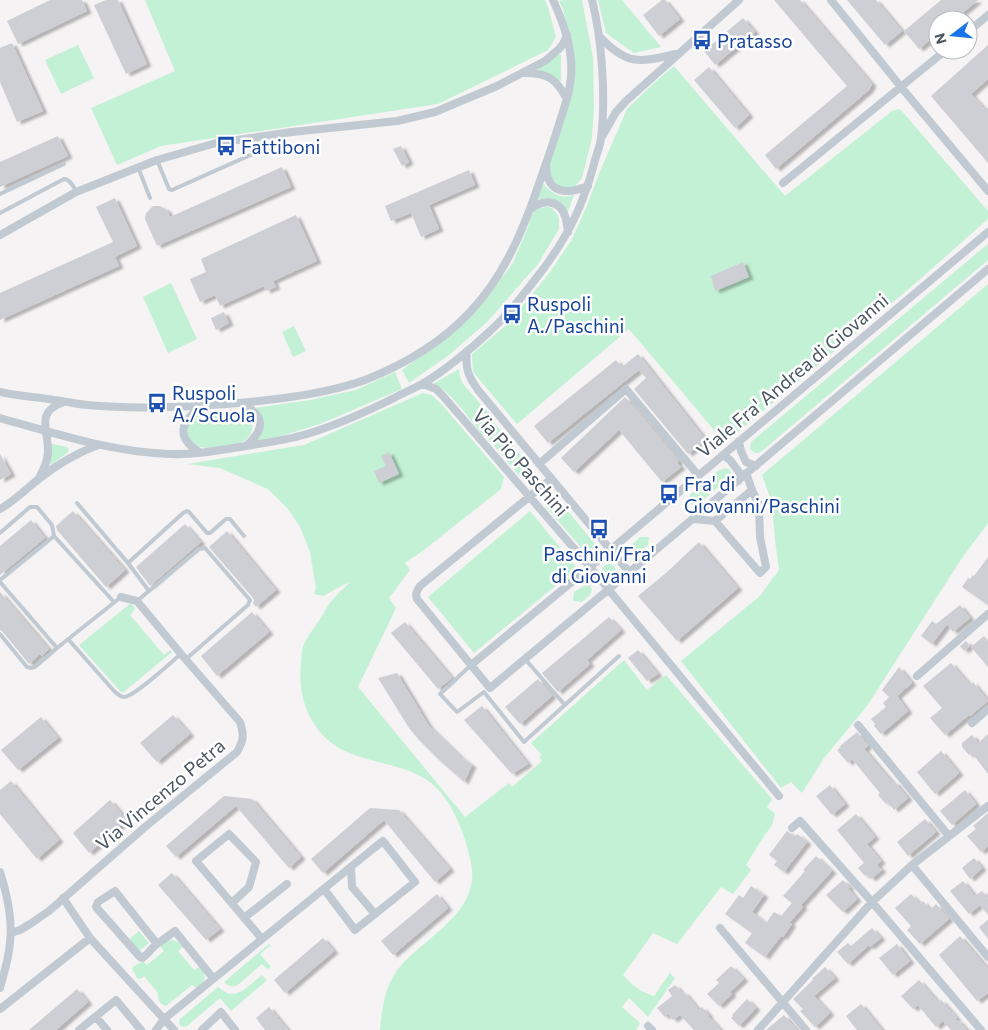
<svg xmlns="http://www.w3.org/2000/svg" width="988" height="1030" font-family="Commissioner,sans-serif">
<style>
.green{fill:#c3f1d5}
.building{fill:#cdcfd5;filter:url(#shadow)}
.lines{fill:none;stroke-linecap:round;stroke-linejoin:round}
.lane{stroke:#c1cad2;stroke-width:4}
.street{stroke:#c1cad2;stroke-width:8}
.labels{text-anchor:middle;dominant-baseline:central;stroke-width:5;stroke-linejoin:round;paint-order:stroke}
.transit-label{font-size:19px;fill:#164399;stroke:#fff;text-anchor:start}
.street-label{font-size:19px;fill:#4a5661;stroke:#fff}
</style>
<defs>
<filter id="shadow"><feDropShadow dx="4.5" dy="2.5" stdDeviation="1" flood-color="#0004"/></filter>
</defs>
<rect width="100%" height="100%" fill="#f5f3f3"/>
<path class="green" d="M145 0H545L548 7 556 37 548 50 438 104 161 146 117 165 91 108 175 71Z
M565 0H582L593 58 594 107 592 138 582 178 575 186 564 188 558 186 554 181 550 174 549 167 562 127 574 72 573 52 563 9 559 1Z
M598 0H622L661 47 634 53 606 33Z
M78 45 94 78 61 94 45 60Z
M559 54 561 55V81L559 82 537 69Z
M674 66 785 196 892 111 900 109 988 211V219L911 287 725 443 629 329 517 424 473 372 472 354 509 323 550 272 571 241 586 208 601 169 627 109 653 84Z
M543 184C553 194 560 199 574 195L567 214C566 211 565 208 563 206 557 199 544 196 536 201Z
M547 207 552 208 557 214 559 219V229L538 264 487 322 449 355 409 383 402 370 454 332 480 306 513 263 528 227 531 216 536 210 540 208Z
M988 244V260L762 451 758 453H755L750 449 751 442Z
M171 283 197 339 168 353 143 297Z
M988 284V523L960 561 867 706 824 758 802 793 791 782 781 788 681 661 760 596 779 570 775 540 772 503 762 475Z
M294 326 306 351 293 357 282 332Z
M459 369 460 377 463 384 493 418 492 420 534 472 532 480 526 482 523 480 485 435 483 436C472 423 450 389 433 384Z
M395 372 402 389 320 424 281 436 257 441 262 430 255 408 310 400 356 390Z
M423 393 432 395 443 406 504 477 501 489 424 550 405 563 410 570 389 598 396 608 358 687 465 817 509 783 512 787 542 761 539 757 542 755 531 743 624 660 647 690 666 675 772 799 767 807 775 814 772 825 762 839 746 865 751 870 733 894 721 887 677 944 653 933 623 975C632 985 640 992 654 996L670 973 675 978 648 1017 629 998 622 1007 640 1023 636 1030H380C382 1010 384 989 396 972 419 940 477 916 472 869 468 841 452 796 427 780 404 765 374 763 349 753 312 737 297 701 301 663 302 657 301 650 304 644 308 635 315 627 320 619 325 611 329 603 335 597 340 591 346 586 351 581L323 596 314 594 316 588 310 552 300 527 288 509 268 489 220 468 187 464 304 445Z
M238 410C254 416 258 433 242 442 235 446 206 449 199 447 195 445 190 441 187 438L188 421C202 410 220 411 238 410Z
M50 444H53L67 447 69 450 68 452 51 465 49 463Z
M726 468 730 470 731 473 729 478 696 506 689 503 690 495 719 470Z
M550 496H553L557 498 595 544 597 547 594 553 590 555 587 554 546 507 544 503 545 500Z
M530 511 577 568 474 653 428 597Z
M640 537H649L648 545 634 556 629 557 626 552 627 549Z
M602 571a7 7 0 1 1 14 0a7 7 0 1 1-14 0Z
M587 584 590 585 592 589 590 595 582 602 573 601 574 592Z
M131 603 135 609 130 615 164 655 170 650 172 652 125 691 123 692H121L79 645Z
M139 931 149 943 138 952 128 940Z
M168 940C175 940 179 941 183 947L178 951 194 970 199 967C205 972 206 977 203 984L197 988 192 985 166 1006C159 1004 158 1000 158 993L144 976 140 979 137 978 132 968C136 965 139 962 144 962L147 965 164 951 160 946Z
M269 944 271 945 260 954 271 967 267 969 262 964C256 968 241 984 235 986 230 987 227 985 224 982Z
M262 975 267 980 231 1011 220 998 186 1027 181 1026 179 1023 180 1019 218 987C222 990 228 995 233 994 244 993 254 981 262 975Z"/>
<path class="building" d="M50 0H82L87 11 18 44 7 21Z
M106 0H118L147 64 126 74 94 5Z
M662 0H665L680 19 659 36 643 15Z
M774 0H800L872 84 869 90 776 169 765 155 847 86Z
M847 0H876L902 31 885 45Z
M941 0H978L954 20H938V33L919 49 904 31Z
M743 18 755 32 715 65 704 51Z
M12 43 43 111 17 122 0 82V48Z
M988 45V79L971 94 983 107 988 108V163L931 96Z
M709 67 749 115 735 128 694 80Z
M58 136 68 156 0 187V162Z
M401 146 409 162 402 166 393 149Z
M282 167 291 187 157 246 145 219 146 213 153 206H160L167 210 170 217Z
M469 170 475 185 429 205 439 229 421 237 411 213 391 221 385 206Z
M115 198 137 246 115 257 119 266 0 320V293L113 242 96 207Z
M296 215 317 261 273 281 276 287 266 291 264 286 220 306 215 295 200 302 190 279 206 272 201 259Z
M743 262 749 277 715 291 711 276Z
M224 312 229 323 216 330 211 318Z
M638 354 706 440 688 454 634 389 646 378 639 370 548 443 534 426 616 360 622 367Z
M625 397 679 461 677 463 681 467 662 482 619 430 574 472 561 458Z
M389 452 399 474 379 483 374 471 386 466 381 456Z
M0 454 11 474 0 480Z
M73 511 125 570 106 587 57 530 56 526Z
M31 520 45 538 0 575V546Z
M185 524 201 542 150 586 136 567Z
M227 531 276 590 256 607 253 603 254 600 253 598 209 547Z
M699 542 738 588 677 641 638 596 666 573Z
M988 557V605L962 587 968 578 970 579 973 575 974 576Z
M0 592 49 649 42 656 40 654 29 664 3 632 0 630Z
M960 605 970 618 953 632 947 624 932 644 921 636 932 621 936 624Z
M252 612 269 632 217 676 201 656Z
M609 617 621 630 587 660 590 664 558 692 542 673Z
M405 622 452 678 438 689 391 633Z
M984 636 988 641V667L971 647Z
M966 641 970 646 964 651 960 646Z
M638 650 658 674 647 681 628 658Z
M951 663 970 685 973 682 988 701 970 716 969 715 945 735 930 718 942 708 923 686Z
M899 667 912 683 897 696 908 711 881 734 874 726 875 724 871 719 886 707 883 703 889 697 882 690Z
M397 673 429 726 462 758 472 765 464 782 439 760 419 740 409 728 378 678Z
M538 679 552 696 520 724 505 707Z
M482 706 528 764 512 774 464 720Z
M173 715 190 734 157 762 140 743Z
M41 717 58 738 18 770 1 750Z
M857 732 868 746 864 749 893 783 895 782 908 798 894 810 888 802 886 804 878 795 880 793 852 759 848 763 837 750 841 747 840 746Z
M988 734V774L972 753 969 755 962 747V743L972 735 978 743Z
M941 751 959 773 935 794 917 772Z
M11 781 59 840 37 859 0 814V790Z
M830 785 845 804 832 815 816 796Z
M965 790 976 804 952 825 940 811Z
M224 796 252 799 301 857 289 868 236 806 176 857 166 846Z
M110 800 127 820 89 853 73 833Z
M370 808 399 810 450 869 435 882 384 820 323 873 311 859Z
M988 813V846L981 852 967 836 976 829 973 826Z
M856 814 875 837 867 844 881 861 877 865 882 870 871 879 867 874 865 876 858 868 864 863 837 830Z
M925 819 936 832 908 856 897 842Z
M787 831 795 837 797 834 807 842 784 872 774 865 777 861 769 855Z
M816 856 832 871 801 905 803 907 789 923 792 924 783 937 781 936 765 957 745 943 752 933 725 914 739 895 743 898 751 886 764 895 752 912 766 923 774 912 781 916 792 903 783 896 805 871 803 870Z
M974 858 982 868 970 879 962 868Z
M172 873 220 929 206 940 158 885Z
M843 880 850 887 848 888 857 899 843 912 826 895Z
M963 881 975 896 982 891 988 898V915L980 905 969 914 950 891Z
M437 894 448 908 393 955 381 941Z
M911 894 920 904 923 901 930 910 936 904 949 919 920 944 907 930 911 926 895 908Z
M988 920V939L979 927Z
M872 928 881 938 870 947 869 945 848 964 837 952 848 943 851 946Z
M960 936 988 969V993L977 1001 939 955Z
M323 938 334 951 285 993 274 980Z
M897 944 910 961 893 975 879 958Z
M731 966 744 979 730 992 732 994 719 1006 707 994 719 983 716 980Z
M825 967 835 978 814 996 830 1013 815 1027 800 1011 803 1009 793 999 813 980 812 979Z
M919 980 938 1002 941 1000 957 1018 953 1021 958 1020 967 1030H951L943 1021 936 1027 918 1005 913 1009 901 996Z
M675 985 682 993 684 992 699 1010 702 1007 709 1015 708 1016 721 1030H694L680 1015 673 1020 668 1014 665 1017 657 1008 672 996 668 990Z
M77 989 88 1002 56 1030H29Z
M747 999 756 1008 739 1026 731 1018 733 1016 732 1015Z
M861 1004 882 1030H857L846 1016Z
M269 1007 288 1030H265L256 1018Z
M784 1015 797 1030H766Z"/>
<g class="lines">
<path class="lane" d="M157 160 169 189 172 190 257 152 259 148 255 138
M138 167 150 198
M0 194 64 164
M0 213 64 179C70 179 73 186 76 191
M77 503 128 563
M0 533 30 507H37L52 525 54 536
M0 580 54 536 114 602
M0 582 57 648 121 597
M149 591 128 563 183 513 187 511 189 512 207 533H210L226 519H230L244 536
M137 601 199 549 205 548 250 600 248 605 186 659
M0 634 27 667 31 668 35 667 57 648
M68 639 114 691C117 693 120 697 124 697 134 697 171 662 181 654
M525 659 565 705
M471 665 440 694 457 712 484 692
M484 692 524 742 619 656"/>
<path class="street" d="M831 0 901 87 988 191
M968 32 988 15
M599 36C626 65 639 63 675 54
M525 73C548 73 556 79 567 99
M603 135 616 112 626 101 739 0
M546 166C547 194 567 195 588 186
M783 183 946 50
M530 210C542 199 559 199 565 216 567 221 567 227 568 232
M988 232 590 567 471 665 490 688 650 555 988 269
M0 235 76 192 157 160 216 143 292 132 397 121 435 112 497 86 545 61 559 49 563 44 567 35
M467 351C465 368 468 376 478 390L629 572
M423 384 436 389 443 396 590 567 779 796
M0 392C18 396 36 397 54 400 65 401 76 404 87 405 141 410 196 407 250 402 288 398 328 393 365 380 403 365 442 342 470 312 508 272 527 220 544 169 550 153 555 137 560 121 564 109 568 97 570 85 575 55 565 26 553 0
M241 403C265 415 266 429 246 446
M0 418C56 434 112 452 170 454 195 455 221 450 246 446 266 443 287 440 307 434 337 425 366 412 394 398 403 393 413 389 422 384 443 372 471 349 489 332 510 313 527 290 544 268 569 234 583 205 594 164 596 155 600 147 601 138 606 97 602 39 592 0
M739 441 741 451 746 462 756 466
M199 452C174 436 182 421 202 406
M723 455 730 460 739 472 738 481
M539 464 626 389 698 475
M40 476C44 469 47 462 48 453 49 430 34 412 64 402
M0 509C15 501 27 488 40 478 58 464 77 453 98 445
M693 519 715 521 760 573 766 567 760 537 759 505 752 490 746 473
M715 521 752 490
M471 665 417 599C415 593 417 591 420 586L551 479
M917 676 988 614
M972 723 988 709
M858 725 949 836
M792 828 800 821 872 902 981 1030
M912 865 988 957
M351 867 352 887 375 914
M0 872C7 894 13 919 10 942 9 958 4 973 0 988
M63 898 90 938 174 1030
M232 903 249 887 256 862 229 834 196 861 262 939
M244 918 287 884
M720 928 806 1030
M11 933 20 930 30 924 49 911 145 827 237 752C244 740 244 735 240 722L181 654 137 601 121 597
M157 944C151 948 149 954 142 958L140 957 96 907 98 902 115 891 157 944 175 931 213 978
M0 1009 90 938
M96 1017 107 1030
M648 1026 652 1030
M79 1030 116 1000 141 1030
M156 1030 164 1019 374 848 383 841 415 882 355 930 324 889
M202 1030 221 1012 235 1030
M758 1030 872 902 912 865 988 806"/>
</g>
<defs>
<symbol id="bus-bare" viewBox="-9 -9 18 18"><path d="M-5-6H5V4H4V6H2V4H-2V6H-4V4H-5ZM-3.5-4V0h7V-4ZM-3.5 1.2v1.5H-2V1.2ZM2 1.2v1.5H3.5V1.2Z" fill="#1a4fb4" stroke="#fff" stroke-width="2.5" paint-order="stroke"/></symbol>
</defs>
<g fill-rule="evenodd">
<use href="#bus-bare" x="688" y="26" width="28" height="28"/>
<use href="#bus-bare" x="212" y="132" width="28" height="28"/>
<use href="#bus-bare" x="498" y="300" width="28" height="28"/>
<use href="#bus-bare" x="143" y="389" width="28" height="28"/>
<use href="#bus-bare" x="655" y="480" width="28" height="28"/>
<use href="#bus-bare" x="585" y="515" width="28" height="28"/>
</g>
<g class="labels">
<g class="transit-label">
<text x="717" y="40">Pratasso</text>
<text x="241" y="146">Fattiboni</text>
<text x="527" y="303">Ruspoli<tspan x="527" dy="22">A./Paschini</tspan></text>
<text x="172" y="392">Ruspoli<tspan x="172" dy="22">A./Scuola</tspan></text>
<text x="684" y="483">Fra' di<tspan x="684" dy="22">Giovanni/Paschini</tspan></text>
<text x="599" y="553" text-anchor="middle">Paschini/Fra'<tspan x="599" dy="22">di Giovanni</tspan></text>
</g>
<g class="street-label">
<text transform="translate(792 375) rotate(-40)">Viale Fra' Andrea di Giovanni</text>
<text transform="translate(521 462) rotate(49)">Via Pio Paschini</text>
<text transform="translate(160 794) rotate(-40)">Via Vincenzo Petra</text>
</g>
</g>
<g transform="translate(953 35) rotate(254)"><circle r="24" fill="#ffffff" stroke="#b7bbc0"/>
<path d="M0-4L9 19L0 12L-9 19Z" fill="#1a73e8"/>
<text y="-8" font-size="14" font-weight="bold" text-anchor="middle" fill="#4a5661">N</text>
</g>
</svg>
